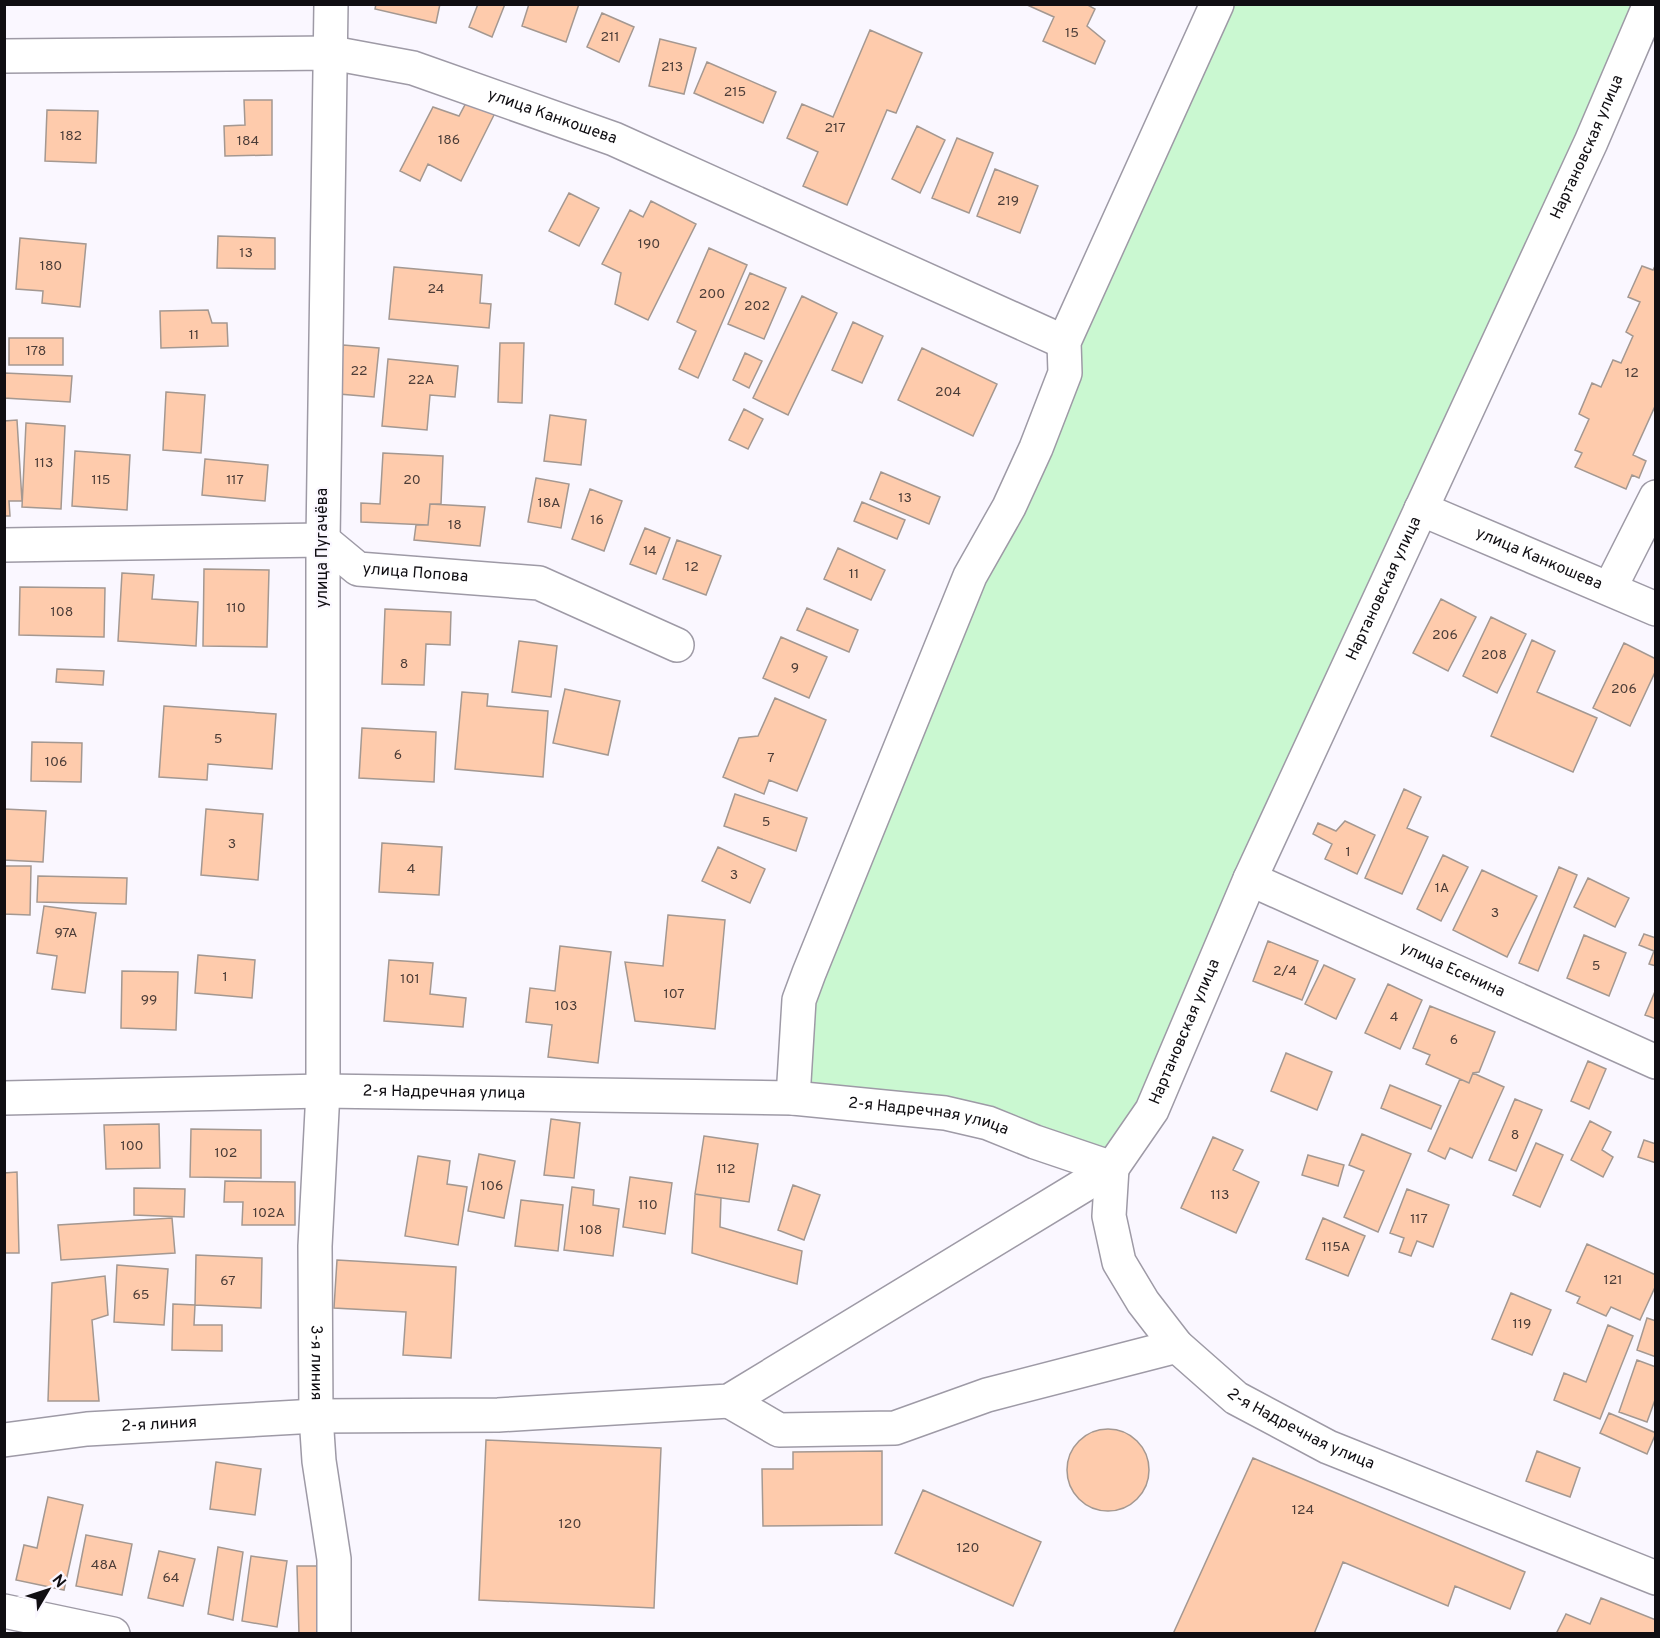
<svg xmlns="http://www.w3.org/2000/svg" width="1660" height="1638" font-family="Overpass,sans-serif">
<style>
.green{fill:#caf8d1}
.building{fill:#fecbac;stroke:#a49891;stroke-width:1.5}
.lines{fill:none;stroke-linecap:round;stroke-linejoin:round}
.minor-casing{stroke:#9e9aa6;stroke-width:36}
.minor{stroke:#fff;stroke-width:33}
.labels{text-anchor:middle;dominant-baseline:central;stroke-width:4.5;stroke-linejoin:round;paint-order:stroke}
.number-label{font-size:14px;fill:#4c3d38}
.street-label{font-size:16px;fill:#100e12;stroke:#faf7ff}
</style>
<rect width="100%" height="100%" fill="#faf7ff"/>
<path class="green" d="M1217 5H1650L1112 1168 1035 1142 793 1098 796 1028Z"/>
<path class="building" d="M376 4H440L436 23 375 9Z
M478 4H505L492 37 469 27Z
M529 4H579L566 42 522 26Z
M1025 4H1086L1095 9 1087 26 1105 41 1095 64 1043 41 1054 17Z
M602 13 634 27 619 62 587 47Z
M870 30 922 53 896 113 887 110 847 205 803 186 818 152 787 138 802 104 833 117Z
M660 39 696 48 684 94 649 86Z
M707 62 776 92 763 123 694 93Z
M244 100H272V155L225 156 224 126 245 125Z
M467 101 495 113 461 181 428 164 420 181 400 171 433 107 459 116Z
M47 110 98 111 96 163 45 161Z
M917 126 945 140 920 193 892 179Z
M957 138 993 153 969 213 932 198Z
M995 169 1038 186 1020 233 977 216Z
M569 193 599 208 579 246 549 231Z
M651 201 696 224 648 320 615 304 621 273 602 264 630 210 643 217Z
M218 236 275 238V269L217 268Z
M20 238 86 244 80 307 42 303 43 291 16 289Z
M709 248 747 265 698 378 679 369 696 331 677 322Z
M1656 264V404L1633 455 1646 461 1639 478 1632 475 1626 489 1575 467 1582 453 1575 450 1589 419 1579 414 1592 383 1601 387 1613 360 1621 363 1633 336 1626 332 1640 302 1628 297 1642 266 1653 270Z
M394 267 482 275 480 303 491 304 489 328 389 319Z
M750 273 786 288 764 339 728 324Z
M802 296 837 313 788 415 753 398Z
M208 310 212 323H227L228 346 161 348 160 311Z
M853 322 883 336 862 383 832 370Z
M9 338H63V365H9Z
M500 343H524L522 403 498 402Z
M343 345 379 348 374 397 339 394Z
M922 348 997 384 973 436 898 400Z
M745 353 762 361 749 388 733 380Z
M388 359 458 366 455 397 430 395 427 430 382 426Z
M4 373 72 376 70 402 4 398Z
M166 392 205 395 201 453 163 450Z
M744 409 763 419 748 449 729 440Z
M550 415 586 420 581 465 544 461Z
M17 420 22 501H9L10 516H4V421Z
M26 423 65 426 61 509 22 507Z
M75 451 130 455 127 510 72 506Z
M383 453 443 456 441 504H430L428 525 361 522V503L380 504Z
M205 459 268 465 265 501 202 495Z
M881 472 940 497 929 524 870 499Z
M536 478 569 484 561 528 528 522Z
M590 489 622 501 604 551 572 539Z
M862 502 905 520 897 539 854 521Z
M430 504 485 507 480 546 414 540 416 525H428Z
M645 528 670 538 656 574 630 564Z
M677 540 721 556 706 595 663 579Z
M838 548 885 570 871 600 824 579Z
M204 569 269 570 267 647 203 646Z
M122 573 154 575 152 599 198 602 196 646 118 641Z
M20 587 105 588 104 637 19 635Z
M1441 599 1476 617 1448 671 1413 653Z
M807 608 858 630 849 652 797 630Z
M385 609 451 612 450 645 426 644 424 685 382 684Z
M1491 617 1526 634 1497 693 1463 676Z
M781 637 827 657 809 698 763 678Z
M1532 640 1555 651 1537 692 1597 718 1573 772 1491 736Z
M519 641 557 646 551 697 512 692Z
M1624 643 1656 659V670L1630 726 1593 708Z
M57 669 104 671 103 685 56 682Z
M565 689 620 701 608 755 553 743Z
M462 692 488 694 487 706 548 711 543 777 455 769Z
M775 698 826 720 797 791 769 780 764 794 723 777 739 738 758 736Z
M164 706 276 714 272 769 208 764 207 780 159 777Z
M362 728 436 732 434 782 359 778Z
M32 742 82 743 81 782 31 781Z
M1404 789 1421 797 1407 828 1428 837 1402 894 1365 878Z
M735 794 807 818 796 851 724 826Z
M4 809 46 811 43 862 4 860Z
M206 809 263 814 258 880 201 875Z
M1345 821 1375 835 1357 874 1325 859 1332 844 1313 834 1318 823 1336 831Z
M382 843 442 847 439 895 379 892Z
M718 847 765 869 750 903 702 881Z
M1443 855 1468 867 1441 921 1417 909Z
M4 866H31L30 915 4 914Z
M1559 867 1577 875 1538 971 1519 963Z
M1482 870 1537 896 1507 957 1453 930Z
M38 876 127 878 126 904 37 902Z
M1588 878 1629 898 1615 927 1574 907Z
M44 906 96 913 85 993 52 989 57 956 37 953Z
M668 915 725 920 715 1029 635 1021 625 962 663 966Z
M1644 934 1656 938V966L1649 964 1654 951 1639 945Z
M1584 935 1626 953 1609 996 1567 978Z
M1268 941 1318 961 1302 1000 1253 981Z
M560 946 611 952 598 1063 548 1057 552 1025 526 1022 530 988 555 991Z
M198 955 255 960 252 998 195 993Z
M389 960 433 963 430 994 466 998 463 1027 384 1021Z
M1324 965 1355 979 1336 1019 1305 1004Z
M122 971 178 972 176 1030 121 1028Z
M1388 984 1422 1000 1400 1049 1365 1033Z
M1656 989V1019L1645 1015Z
M1430 1006 1495 1032 1479 1072 1473 1073 1469 1083 1426 1064 1430 1055 1413 1048Z
M1286 1053 1332 1072 1317 1110 1271 1091Z
M1588 1061 1606 1069 1589 1109 1571 1101Z
M1473 1073 1504 1087 1472 1158 1450 1148 1445 1159 1428 1151 1460 1079 1469 1083Z
M1390 1085 1441 1106 1431 1129 1381 1108Z
M1515 1099 1542 1110 1516 1171 1489 1160Z
M551 1119 580 1123 574 1178 544 1175Z
M1590 1121 1611 1132 1602 1150 1613 1157 1603 1177 1571 1160Z
M159 1124 160 1168 106 1169 104 1125Z
M191 1129 261 1130V1178L190 1177Z
M1362 1134 1411 1154 1378 1232 1344 1217 1364 1171 1349 1165Z
M704 1136 758 1144 749 1202 695 1194Z
M1213 1137 1243 1150 1233 1170 1259 1182 1236 1233 1181 1208Z
M1644 1140 1656 1144V1163L1638 1157Z
M1536 1143 1563 1155 1540 1207 1513 1195Z
M479 1154 515 1161 504 1218 468 1211Z
M1308 1155 1344 1165 1338 1186 1302 1175Z
M418 1156 450 1161 447 1184 467 1187 458 1245 405 1236Z
M17 1172 19 1253H4V1173Z
M630 1177 672 1183 665 1234 623 1227Z
M225 1181 295 1182V1225H242L243 1202H224Z
M793 1185 820 1195 804 1240 778 1230Z
M572 1187 594 1190 593 1205 619 1209 613 1256 564 1250Z
M134 1188 185 1189 184 1217 134 1215Z
M1407 1189 1449 1205 1433 1247 1417 1241 1411 1256 1399 1252 1404 1238 1390 1233Z
M695 1194 721 1198 720 1227 802 1251 797 1284 692 1253Z
M521 1200 563 1205 558 1251 515 1246Z
M172 1218 175 1253 61 1260 58 1225Z
M1323 1218 1365 1236 1348 1276 1306 1259Z
M1587 1244 1656 1275V1285L1640 1320 1611 1307 1606 1316 1577 1303 1580 1297 1566 1291Z
M196 1255 262 1258 261 1308 195 1305Z
M337 1260 456 1267 451 1358 403 1355 406 1312 334 1308Z
M117 1265 168 1269 164 1325 114 1322Z
M105 1276 108 1315 92 1320 99 1401H48L52 1283Z
M1511 1293 1551 1310 1532 1355 1492 1339Z
M173 1304 195 1305 194 1325H222V1351L172 1350Z
M1647 1318 1656 1321V1357L1637 1350Z
M1608 1325 1633 1336 1600 1419 1554 1400 1564 1373 1586 1382Z
M1637 1360 1656 1367V1397L1647 1422 1619 1412Z
M1609 1413 1656 1433 1647 1454 1600 1433Z
M1067 1470a41 41 0 1 1 82 0a41 41 0 1 1-82 0Z
M486 1440 661 1448 654 1608 479 1600Z
M882 1451V1525L763 1526 762 1469H793V1452Z
M1537 1451 1580 1468 1570 1497 1526 1481Z
M1253 1458 1525 1572 1510 1609 1455 1586 1448 1606 1343 1562 1314 1634H1173Z
M216 1462 261 1469 255 1515 210 1509Z
M923 1490 1041 1542 1013 1606 895 1553Z
M48 1497 83 1505 64 1590 16 1580 24 1545 37 1548Z
M86 1535 132 1544 122 1595 76 1586Z
M218 1547 243 1552 233 1620 208 1614Z
M159 1551 195 1559 183 1606 148 1598Z
M251 1556 287 1561 277 1627 242 1621Z
M297 1566H317L319 1634H299Z
M1601 1598 1656 1620V1634H1556L1566 1614 1590 1624Z"/>
<g class="lines">
<defs>
<g id="minor">
<path id="s1" d="M331 4 323 540V1091L315 1246 316 1416 319 1461 334 1559V1634"/>
<path id="s2" d="M4 56 332 53 413 68 614 139 1064 342"/>
<path id="s3" d="M1421 509 1656 609"/>
<path id="s4" d="M4 545 323 540 358 569 539 583 677 645"/>
<path d="M1610 588 1656 497"/>
<path id="s5" d="M1250 879 1656 1062"/>
<path id="s6" d="M4 1098 323 1091 793 1098 945 1113 988 1123 1035 1142 1112 1168"/>
<path d="M793 1098 799 1000 809 973 970 576 1009 507 1036 448 1065 373 1064 342 1217 4"/>
<path id="s7" d="M1112 1168 1109 1216 1119 1262 1143 1302 1177 1346 1236 1398 1328 1447 1656 1578"/>
<path d="M729 1401 779 1430 895 1428 987 1395 1177 1346"/>
<path id="s8" d="M4 1440 87 1429 316 1416 498 1415 729 1401 1112 1168 1152 1110 1250 879 1591 142 1650 4"/>
<path d="M4 1611 113 1634"/>
</g>
</defs>
<use href="#minor" class="minor-casing"/>
<use href="#minor" class="minor"/>
</g>
<g class="labels">
<g class="number-label">
<text x="1072" y="33">15</text>
<text x="610" y="37">211</text>
<text x="672" y="67">213</text>
<text x="735" y="92">215</text>
<text x="835" y="128">217</text>
<text x="71" y="136">182</text>
<text x="449" y="140">186</text>
<text x="248" y="141">184</text>
<text x="1008" y="201">219</text>
<text x="649" y="244">190</text>
<text x="246" y="253">13</text>
<text x="51" y="266">180</text>
<text x="436" y="289">24</text>
<text x="712" y="294">200</text>
<text x="757" y="306">202</text>
<text x="194" y="335">11</text>
<text x="36" y="351">178</text>
<text x="359" y="371">22</text>
<text x="1632" y="373">12</text>
<text x="421" y="380">22А</text>
<text x="948" y="392">204</text>
<text x="44" y="463">113</text>
<text x="101" y="480">115</text>
<text x="235" y="480">117</text>
<text x="412" y="480">20</text>
<text x="905" y="498">13</text>
<text x="549" y="503">18А</text>
<text x="597" y="520">16</text>
<text x="455" y="525">18</text>
<text x="650" y="551">14</text>
<text x="692" y="567">12</text>
<text x="854" y="574">11</text>
<text x="236" y="608">110</text>
<text x="62" y="612">108</text>
<text x="1445" y="635">206</text>
<text x="1494" y="655">208</text>
<text x="404" y="664">8</text>
<text x="795" y="668">9</text>
<text x="1624" y="689">206</text>
<text x="218" y="739">5</text>
<text x="398" y="755">6</text>
<text x="771" y="758">7</text>
<text x="56" y="762">106</text>
<text x="766" y="822">5</text>
<text x="232" y="844">3</text>
<text x="1348" y="852">1</text>
<text x="411" y="869">4</text>
<text x="734" y="875">3</text>
<text x="1442" y="888">1А</text>
<text x="1495" y="913">3</text>
<text x="66" y="933">97А</text>
<text x="1596" y="966">5</text>
<text x="1285" y="971">2/4</text>
<text x="225" y="977">1</text>
<text x="410" y="979">101</text>
<text x="674" y="994">107</text>
<text x="149" y="1000">99</text>
<text x="566" y="1006">103</text>
<text x="1394" y="1017">4</text>
<text x="1454" y="1040">6</text>
<text x="1515" y="1135">8</text>
<text x="132" y="1146">100</text>
<text x="226" y="1153">102</text>
<text x="726" y="1169">112</text>
<text x="492" y="1186">106</text>
<text x="1220" y="1195">113</text>
<text x="648" y="1205">110</text>
<text x="269" y="1213">102А</text>
<text x="1419" y="1219">117</text>
<text x="591" y="1230">108</text>
<text x="1336" y="1247">115А</text>
<text x="1613" y="1280">121</text>
<text x="228" y="1281">67</text>
<text x="141" y="1295">65</text>
<text x="1522" y="1324">119</text>
<text x="1303" y="1510">124</text>
<text x="570" y="1524">120</text>
<text x="968" y="1548">120</text>
<text x="104" y="1565">48А</text>
<text x="171" y="1578">64</text>
</g>
<g class="street-label">
<text stroke="none"><textPath href="#s2" startOffset="558">улица Канкошева</textPath></text>
<text stroke="none"><textPath href="#s8" startOffset="2302">Нартановская улица</textPath></text>
<text transform="translate(323 548) rotate(-90)">улица Пугачёва</text>
<text stroke="none"><textPath href="#s3" startOffset="128">улица Канкошева</textPath></text>
<text stroke="none"><textPath href="#s4" startOffset="422">улица Попова</textPath></text>
<text stroke="none"><textPath href="#s8" startOffset="1816">Нартановская улица</textPath></text>
<text stroke="none"><textPath href="#s5" startOffset="222">улица Есенина</textPath></text>
<text stroke="none"><textPath href="#s8" startOffset="1330">Нартановская улица</textPath></text>
<text stroke="none"><textPath href="#s6" startOffset="440">2-я Надречная улица</textPath></text>
<text stroke="none"><textPath href="#s6" startOffset="926">2-я Надречная улица</textPath></text>
<text stroke="none"><textPath href="#s1" startOffset="1359">3-я линия</textPath></text>
<text stroke="none"><textPath href="#s8" startOffset="156">2-я линия</textPath></text>
<text stroke="none"><textPath href="#s7" startOffset="348">2-я Надречная улица</textPath></text>
</g>
</g>
<rect width="1660" height="1638" fill="none" stroke="#100e12" stroke-width="12"/>
<g transform="translate(48 1590) rotate(51)" stroke="#faf7ff" stroke-width="4.5" paint-order="stroke">
<path d="M0-4.5L10 22L0 15L-10 22Z" fill="#100e12"/>
<text y="-9" font-size="16" font-weight="bold" text-anchor="middle" fill="#100e12">N</text>
</g>
</svg>
